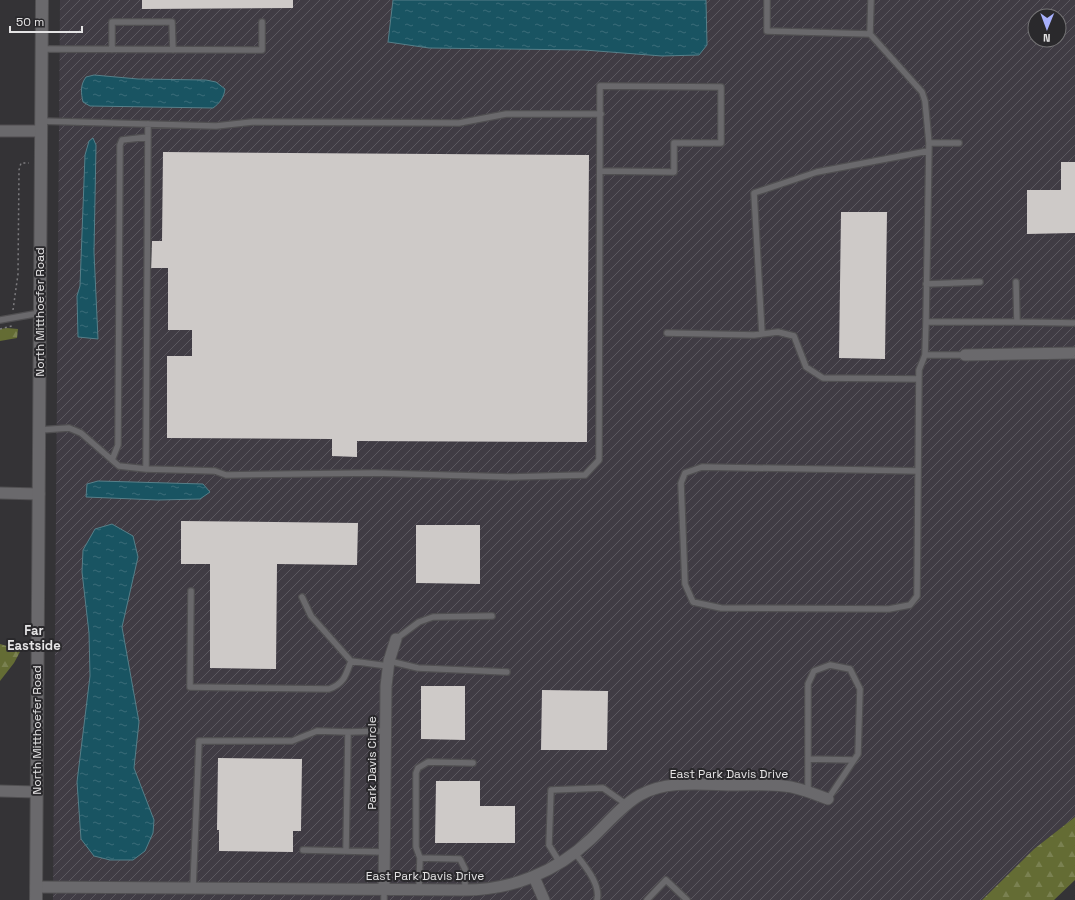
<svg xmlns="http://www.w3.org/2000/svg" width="1075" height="900" font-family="'Space Grotesk',sans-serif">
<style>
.industrial{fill:url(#industrial-furrows);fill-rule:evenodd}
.forest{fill:url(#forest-firs)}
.water{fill:url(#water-ripples);stroke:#567f89}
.building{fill:#cecac8}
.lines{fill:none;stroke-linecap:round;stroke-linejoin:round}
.lane-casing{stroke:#504f51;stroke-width:8}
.street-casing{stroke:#504f51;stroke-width:13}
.secondary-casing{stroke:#504f51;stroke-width:14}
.path{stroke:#7d7c7f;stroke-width:1.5;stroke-dasharray:2 3;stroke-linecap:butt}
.lane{stroke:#6a696c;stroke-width:5.5}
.street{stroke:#6a696c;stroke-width:11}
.secondary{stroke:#6a696c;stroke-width:12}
.labels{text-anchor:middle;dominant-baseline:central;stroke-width:4;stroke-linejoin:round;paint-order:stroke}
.street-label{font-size:12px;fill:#e5e4e5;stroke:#2a292c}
.neighbourhood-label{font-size:13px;font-weight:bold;fill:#e5e4e5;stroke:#2a292c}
</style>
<defs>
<pattern id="industrial-furrows" width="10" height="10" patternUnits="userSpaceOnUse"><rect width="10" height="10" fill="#403c44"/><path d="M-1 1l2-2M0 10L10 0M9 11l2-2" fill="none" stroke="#5b585f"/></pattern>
<pattern id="forest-firs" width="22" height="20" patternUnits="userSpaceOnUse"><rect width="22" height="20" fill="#646c34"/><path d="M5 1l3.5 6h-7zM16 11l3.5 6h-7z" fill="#7a8151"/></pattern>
<pattern id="water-ripples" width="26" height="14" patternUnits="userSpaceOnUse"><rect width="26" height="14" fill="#195462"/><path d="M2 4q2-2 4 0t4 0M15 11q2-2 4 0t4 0" fill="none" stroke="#3a6c78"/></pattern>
</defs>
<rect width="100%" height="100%" fill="#343336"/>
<path class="industrial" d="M60 0H1075V817L1034 849 982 900H53ZM1035 16H1059V40H1035Z"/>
<path class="forest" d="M7 328 18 329 17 338 0 341V329Z
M0 644 21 650 14 663 0 681Z
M1075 817V880L1054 900H982L1034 849Z"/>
<path class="water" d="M393 0H706L707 45 699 55 662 56 584 50 429 48 388 42Z
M94 75 138 79 206 80 216 82 225 89C224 97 220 103 213 108L90 106 83 102C81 93 80 85 86 77Z
M93 138 96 145 94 252 98 339 78 337 77 296 80 286 85 155 89 141Z
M98 481 203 484 210 492 200 499 158 500 86 497 87 484Z
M112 524 133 536 138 557 122 627 139 722 134 768 154 820 153 833 145 851 133 860H110L94 856 81 839 77 782 90 676 89 633 82 572 83 550 95 529Z"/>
<path class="building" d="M142 0H293V8L142 9Z
M163 152 589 155 587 442 357 441V457L332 456V439L167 438V356H192V330H168V268H151L152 241H162Z
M1061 162H1075V233L1027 234V190H1061Z
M841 212H887L885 359 839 358Z
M181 521 358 523 357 565 277 564 276 669 210 668V564H181Z
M416 525H480V584L416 583Z
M421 686H465V740L421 739Z
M542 690 608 691 607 750H541Z
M218 758 302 759 301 831H293V852L219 851V830H217Z
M436 781H480V806H515V843H435Z"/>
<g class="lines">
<defs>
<path id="lane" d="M767 0V31L870 34 871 0
M870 34 922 92 925 101 929 143
M42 49 262 50V22
M112 50V22H172L173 50
M41 121 216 126 252 122 459 123 506 114H601
M959 143H929L926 322H1017
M1016 282 1017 322 1075 323
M926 284 980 282
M0 320 40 313
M926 322 925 355H965
M667 333 754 335 778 332 794 336 806 367 823 378 919 379
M762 334 754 193 817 172 928 151
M39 430 69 428 81 433 119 466 146 469 215 471 226 475 375 473 511 477 585 475 599 460 600 86 721 87V143H674V172L600 171
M112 460 118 445 120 145 122 140 148 137
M146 469 148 124
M918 471 702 467 685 473 681 483 685 584 693 602 721 608 889 609 910 605 917 596 919 370 925 355
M191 591 190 687 329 689C344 684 346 675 351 661L388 666
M302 597 311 616 351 661
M396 639 419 622 433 617 492 616
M389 661 418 668 507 672
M808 759 853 760
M808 792V684L814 671 830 665 850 669 860 689 858 754 828 799
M303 850 384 852
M346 851 348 732 385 731
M575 853C584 865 601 884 597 900
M420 858 416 847V773L418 768 428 762 473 763
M560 863 549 845 551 790 603 788 626 804
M193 888 199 741H292L317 731 348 732
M419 889 420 858 460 859 465 869V890
M384 900V889
M647 900 666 880 687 900"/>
<path id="street" d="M0 131H41
M965 355 1075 353
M0 493 39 494
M0 791 36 792
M534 877 544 900
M36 887 465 890C512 890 556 872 591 839 607 824 621 806 640 795 668 779 706 785 736 785 752 785 768 784 784 786 799 787 814 794 828 799
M384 889 386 686 389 661 396 639"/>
<path id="secondary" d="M36 900 42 0"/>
</defs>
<use href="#lane" class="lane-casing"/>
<use href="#street" class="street-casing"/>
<use href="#secondary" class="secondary-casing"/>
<path class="path" d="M13 310 18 274 19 170 21 163H29
M0 329 12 326"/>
<use href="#lane" class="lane"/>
<use href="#street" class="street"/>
<use href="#secondary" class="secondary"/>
</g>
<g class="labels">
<g class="street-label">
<text transform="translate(40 312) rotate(-90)">North Mitthoefer Road</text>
<text transform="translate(37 730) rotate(-90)">North Mitthoefer Road</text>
<text transform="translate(372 763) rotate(-90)">Park Davis Circle</text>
<text x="729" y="774">East Park Davis Drive</text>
<text x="425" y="876">East Park Davis Drive</text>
</g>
<g class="neighbourhood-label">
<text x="34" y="630">Far<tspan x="34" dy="15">Eastside</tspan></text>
</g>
</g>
<g transform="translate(1047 28) rotate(181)"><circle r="19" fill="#2a292c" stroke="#757476"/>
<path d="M0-3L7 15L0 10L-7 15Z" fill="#a7b0fc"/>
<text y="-6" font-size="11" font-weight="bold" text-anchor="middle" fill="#e5e4e5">N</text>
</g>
<path d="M10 26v6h72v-6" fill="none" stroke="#e5e4e5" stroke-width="2"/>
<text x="16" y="26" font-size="12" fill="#e5e4e5" stroke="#2a292c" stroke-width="3" paint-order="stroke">50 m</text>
</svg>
